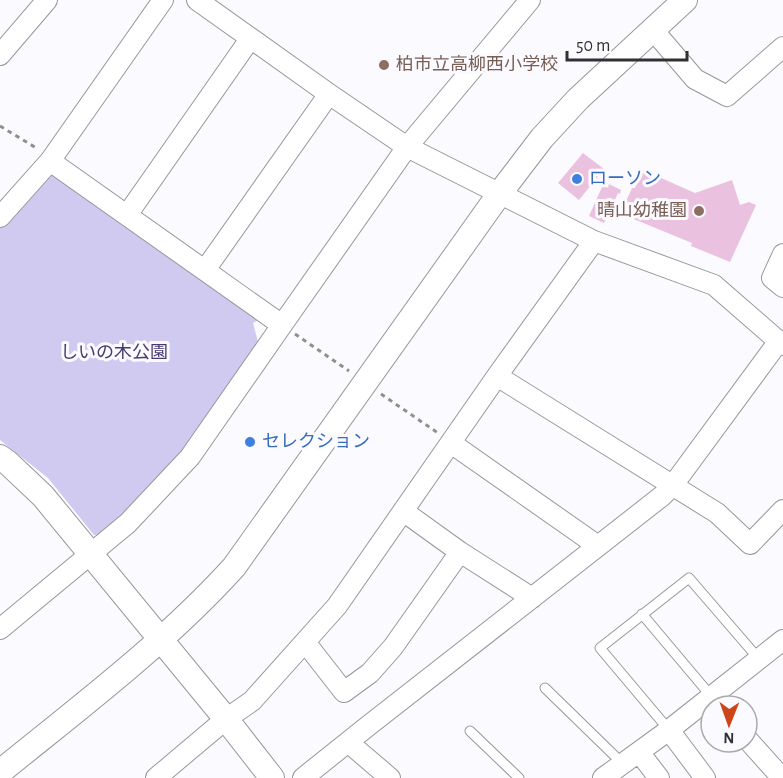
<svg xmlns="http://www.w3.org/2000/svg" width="783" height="778" font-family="'Alegreya Sans','Noto Sans JP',sans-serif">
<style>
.green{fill:#d0caf0}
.building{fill:#eac1df}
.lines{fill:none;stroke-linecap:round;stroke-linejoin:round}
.service-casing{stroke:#97969c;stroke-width:11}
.minor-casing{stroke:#97969c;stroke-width:22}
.tertiary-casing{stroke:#97969c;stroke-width:26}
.path{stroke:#8f8f92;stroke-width:3;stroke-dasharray:4.5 4.5;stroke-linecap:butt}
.service{stroke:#fff;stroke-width:9}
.minor{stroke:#fff;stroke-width:20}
.tertiary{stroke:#fff;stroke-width:24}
.education-dot{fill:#8d6e63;stroke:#fbfaff;stroke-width:2}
.shop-dot{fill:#3f7fe0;stroke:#fbfaff;stroke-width:2}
.labels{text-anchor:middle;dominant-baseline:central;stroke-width:6;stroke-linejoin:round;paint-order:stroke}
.education-label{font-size:18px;fill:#785e54;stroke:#fbfaff;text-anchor:start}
.shop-label{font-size:18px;fill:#366cbe;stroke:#fbfaff;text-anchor:start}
.park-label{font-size:18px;fill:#493b72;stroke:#fbfaff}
</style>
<rect width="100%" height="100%" fill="#fbfaff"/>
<path class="green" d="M54 172 260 319 253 323 258 342 181 454 120 519 101 535H94L48 478 0 440V227L48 174Z"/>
<path class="building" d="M583 153 604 169 579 200 558 183Z
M643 170 695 193 732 180 740 205 749 202 756 205 730 262 691 246 692 243 619 213 624 198 627 199 632 188H635Z
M609 184 621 190 620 194 618 193 604 223 589 216 603 185 608 188Z"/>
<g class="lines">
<defs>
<path id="service" d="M642 614 711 696
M545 688 623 764
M669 730 600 648 689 578 758 658
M470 731 519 778"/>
<path id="minor" d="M197 0 329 94 407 147 594 241 714 285 783 345
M653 30 695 79 727 96 783 47
M0 55 47 0
M50 161 282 325 407 147 530 0
M127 215 250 39
M0 217 50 161 163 0
M783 254 772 278 783 287
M205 270 329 94
M497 376 717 513 750 544 783 510
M451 443 598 546
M403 511 460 552 532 598
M0 629 128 523 190 457 282 325
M305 642 344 692 370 673 393 647 460 552
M669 730 705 778
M747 739 782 778
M349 743 390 778
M639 752 659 778
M156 778 226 719 252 701 337 606 497 376 594 241
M303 778 368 726 662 496 673 485 779 341
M603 778 669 730 783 640"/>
<path id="tertiary" d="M0 457 7 462 43 496 226 719 272 778
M0 772C80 707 164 644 234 567L500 193 542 138 578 99 685 0"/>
</defs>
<use href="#service" class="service-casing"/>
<use href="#minor" class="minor-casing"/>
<use href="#tertiary" class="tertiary-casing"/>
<path class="path" d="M0 126 38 149
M295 334 349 371
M381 394 438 433"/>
<use href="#service" class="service"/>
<use href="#minor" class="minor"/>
<use href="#tertiary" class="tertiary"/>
</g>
<g class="education-dot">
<circle cx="384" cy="65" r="6"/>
<circle cx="699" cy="211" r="6"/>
</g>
<g class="shop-dot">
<circle cx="577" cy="179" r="6"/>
<circle cx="250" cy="442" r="6"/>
</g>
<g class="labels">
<g class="education-label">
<text x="396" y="65">柏市立高柳西小学校</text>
<text x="687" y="211" text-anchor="end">晴山幼稚園</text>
</g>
<g class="shop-label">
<text x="589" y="179">ローソン</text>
<text x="262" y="442">セレクション</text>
</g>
<g class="park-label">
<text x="114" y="353">しいの木公園</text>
</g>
</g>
<g transform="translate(729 724) rotate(181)"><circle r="28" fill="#fbfaff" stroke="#aaaaad" stroke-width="1.5"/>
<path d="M0-4.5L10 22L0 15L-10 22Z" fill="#ce451b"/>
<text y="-9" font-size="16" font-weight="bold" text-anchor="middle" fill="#313133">N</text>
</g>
<path d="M567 51v9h120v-9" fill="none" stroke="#313133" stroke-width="3"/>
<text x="576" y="51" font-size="18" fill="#313133" stroke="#fbfaff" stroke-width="4.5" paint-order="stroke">50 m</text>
</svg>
